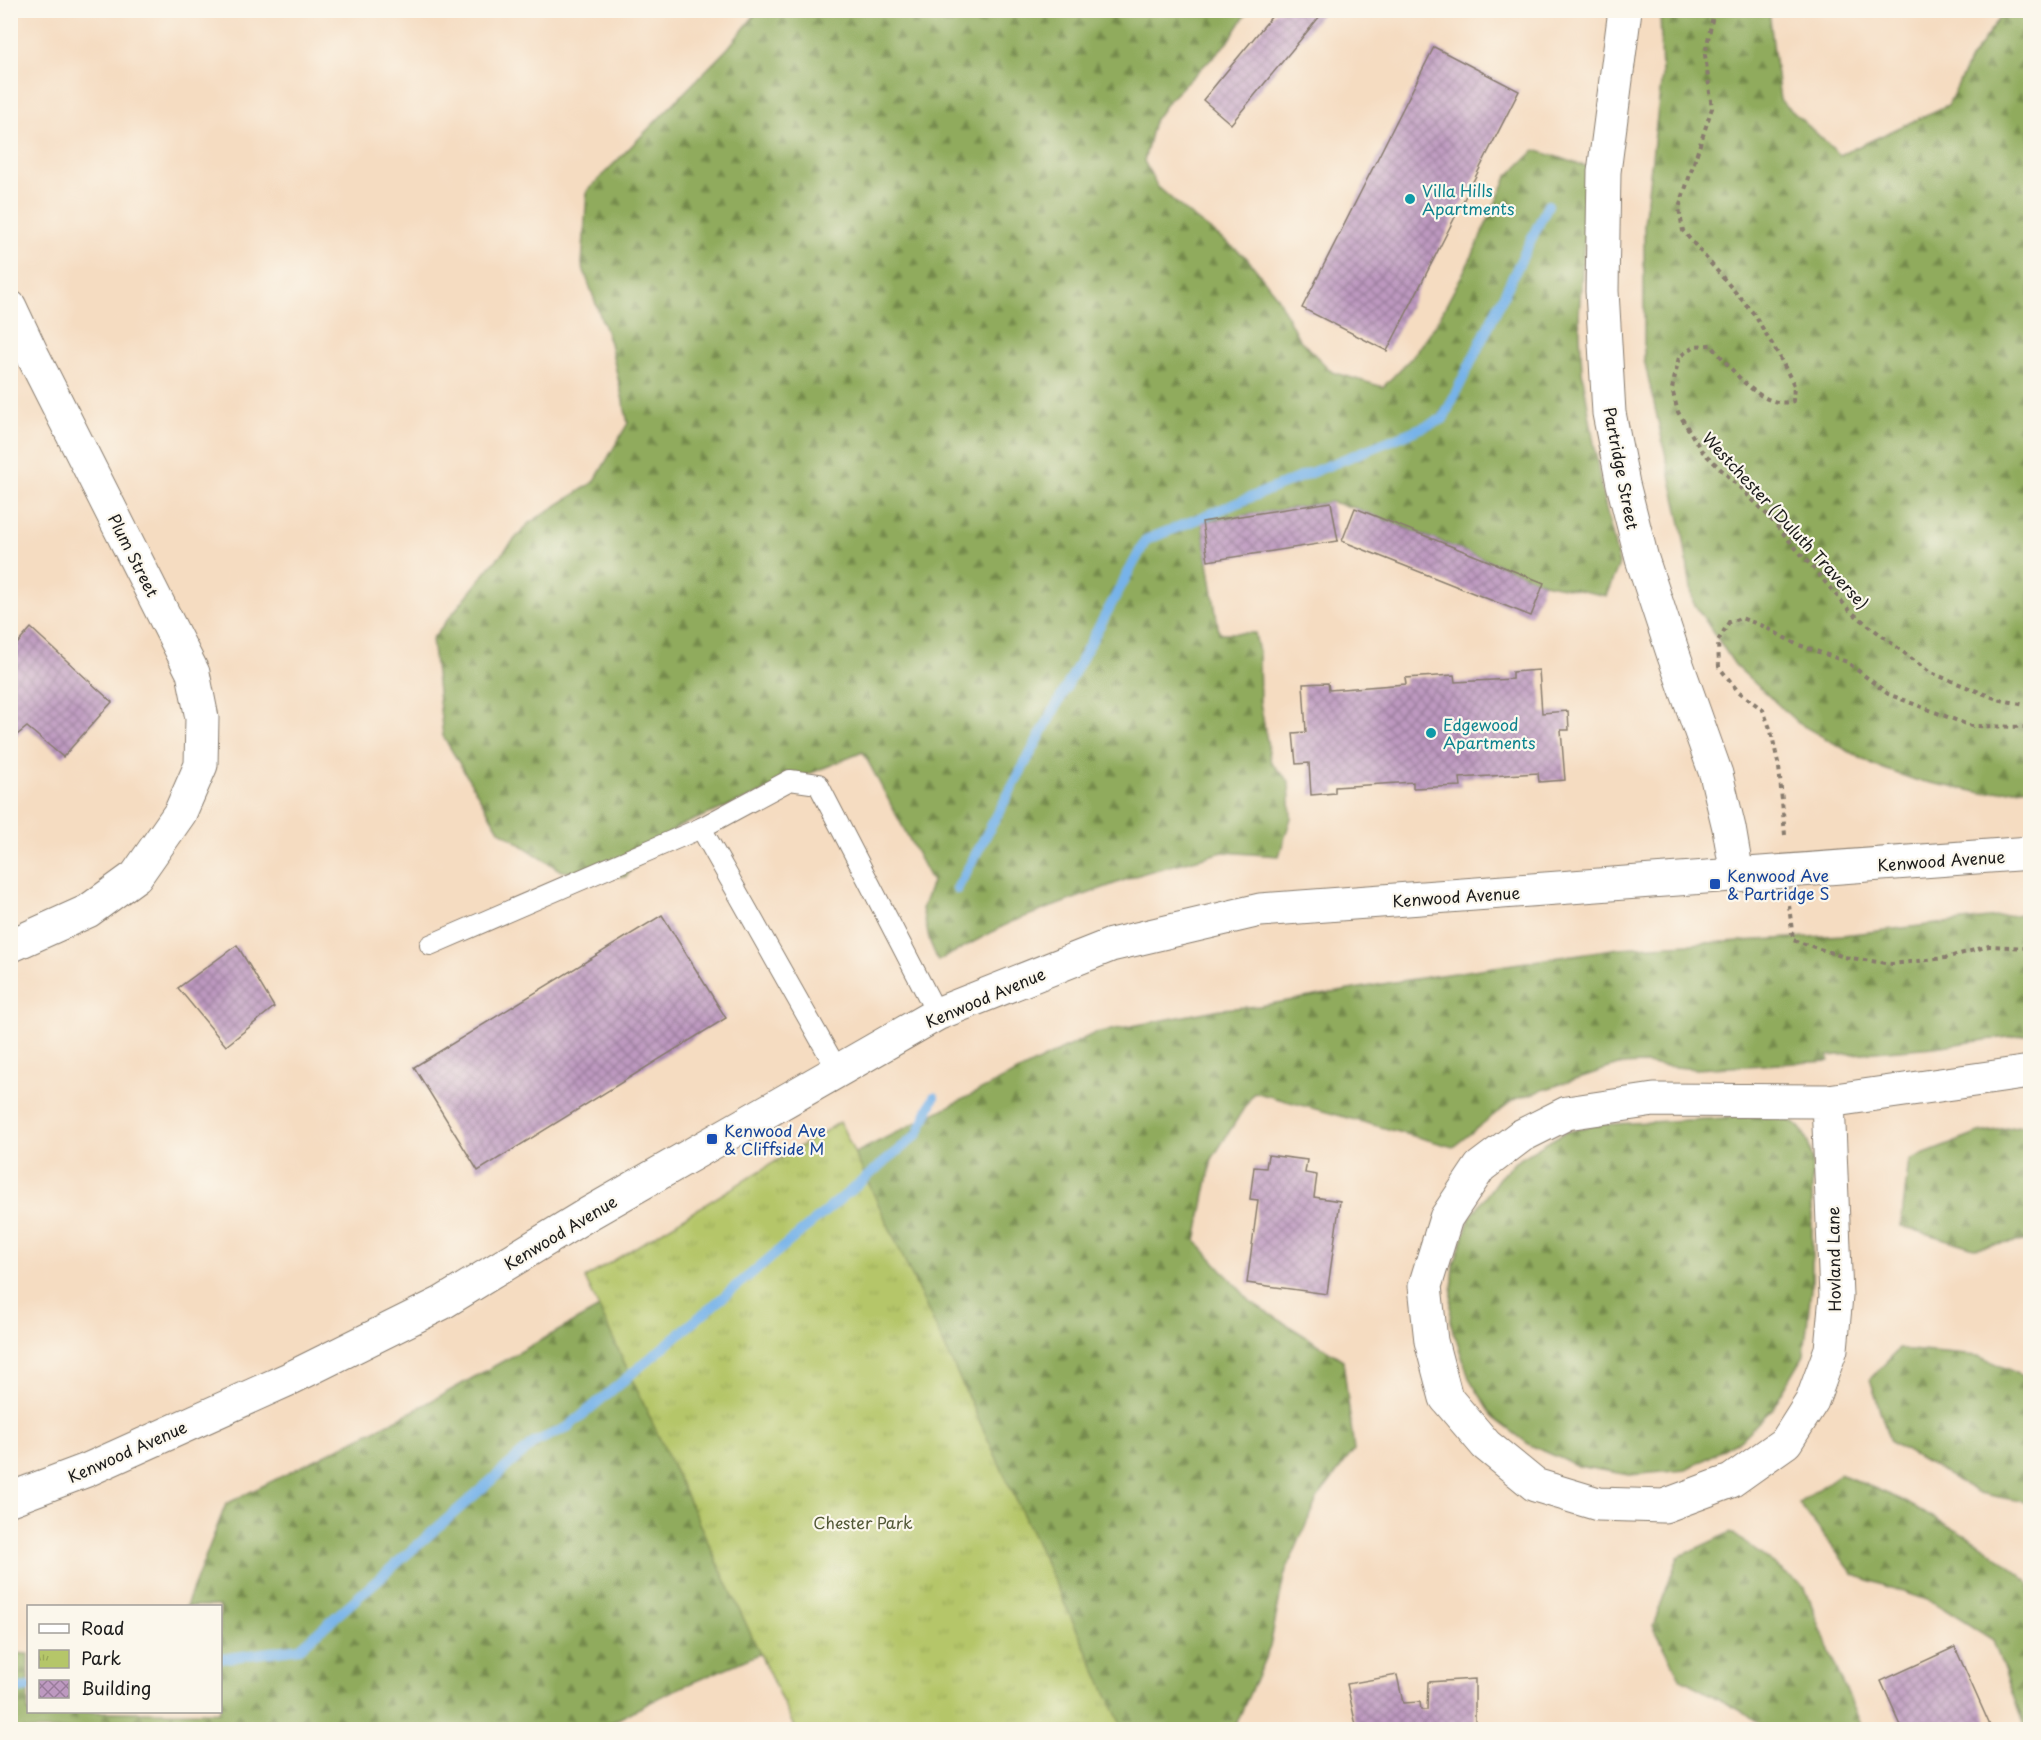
<svg xmlns="http://www.w3.org/2000/svg" width="2041" height="1740" font-family="'Playpen Sans',sans-serif">
	<defs>
		<pattern id="forest-firs" width="22" height="20" patternUnits="userSpaceOnUse" patternTransform="scale(1.5)"><rect width="22" height="20" fill="#90ab5d"/><path d="M5 1l3.5 6h-7zM16 11l3.5 6h-7z" fill="#758a4c"/></pattern>
		<pattern id="park-tufts" width="24" height="20" patternUnits="userSpaceOnUse" patternTransform="scale(1.5)"><rect width="24" height="20" fill="#b5c669"/><path d="M3 7l-1-3M5 7V3M7 7l1-3M15 17l-1-3M17 17v-4M19 17l1-3" fill="none" stroke="#9baa5a"/></pattern>
		<pattern id="building-cross-hatch" width="8" height="8" patternUnits="userSpaceOnUse" patternTransform="scale(1.5)"><rect width="8" height="8" fill="#bd99c0"/><path d="M0 0l8 8M0 8l8-8" fill="none" stroke="#997c9b"/></pattern>
	</defs>
	<rect width="100%" height="100%" fill="#fbf7ec"/>
	<filter id="ink" filterUnits="userSpaceOnUse"><feTurbulence type="fractalNoise" baseFrequency=".0167" numOctaves="2"/><feDisplacementMap in="SourceGraphic" scale="12" xChannelSelector="R" yChannelSelector="G"/><feConvolveMatrix kernelMatrix="1 2 1 2 8 2 1 2 1" color-interpolation-filters="sRGB"/></filter>
	<filter id="wash" filterUnits="userSpaceOnUse"><feTurbulence type="fractalNoise" baseFrequency=".008" numOctaves="4" result="noise"/><feDisplacementMap in="SourceGraphic" scale="24" xChannelSelector="R" yChannelSelector="G"/><feGaussianBlur stdDeviation="1.35" result="paint"/><feColorMatrix in="noise" values="0 0 0 0 0 0 0 0 0 0 0 0 0 0 0 0 0 1.4 0 .05"/><feComposite in="paint" operator="in"/></filter>
	<g filter="url(#wash)">
		<rect width="100%" height="100%" fill="#f5dcc1"/>
		<g fill="url(#forest-firs)" stroke="#56643c" stroke-width="1.5">
			<path d="M758,11H1248L1229,41L1168,101L1154,121L1144,161L1157,186L1190,215L1246,257L1276,295L1299,339L1332,372L1383,387L1413,356L1437,322L1472,256L1507,177L1535,150L1589,167L1592,184L1584,242L1579,315L1582,371L1602,491L1619,564L1606,596L1544,583L1355,508L1331,502L1202,522L1219,633H1255L1259,653L1260,702L1271,763L1289,781L1291,818L1279,856L1223,852L1144,873L1011,922L938,961L930,942L922,909L932,882L863,752L677,827L625,877L561,871L499,830L443,736L432,639L490,567L529,523L594,482L628,423L610,343L582,265L587,191L728,48Z"/>
			<path d="M1660,11H1769L1780,100L1840,155L1948,105L1970,60L2003,13L2008,11H2030V787L1983,793L1915,780L1873,765L1798,723L1735,665L1693,602L1682,528L1644,359V224L1662,75Z"/>
			<path d="M2030,913V1034L1934,1047L1828,1056L1829,1061L1696,1069L1645,1064L1618,1065L1513,1100L1453,1147L1254,1092L1212,1159L1196,1241L1251,1302L1343,1360L1354,1450L1317,1499L1284,1576L1270,1647L1234,1729H836L828,1695L759,1654L670,1692L599,1729L11,1730V1653L28,1654V1712H220V1606H186L226,1504L413,1411L657,1276L860,1166L855,1153L1095,1033L1221,1009L1259,1006L1394,982L1619,948L1843,935Z"/>
			<path d="M1780,1115C1803,1126 1807,1134 1812,1158V1279L1804,1355L1772,1409L1740,1440L1686,1470L1629,1475L1578,1466L1530,1445L1494,1418L1469,1378L1450,1321L1454,1264L1470,1218L1499,1178L1515,1162L1563,1133L1594,1125Z"/>
			<path d="M2030,1124V1240L1974,1248L1901,1226L1909,1160L1979,1133Z"/>
			<path d="M1899,1349L1978,1356L2030,1379V1503L1979,1493L1890,1442L1870,1379Z"/>
			<path d="M1840,1474L1900,1499L1983,1545L2030,1583V1729H2023L2024,1726L1993,1640L1935,1603L1854,1575L1799,1503Z"/>
			<path d="M1731,1532L1805,1588L1834,1663L1863,1729H1766L1747,1714L1681,1679L1653,1626L1678,1557Z"/>
		</g>
		<path fill="url(#park-tufts)" stroke="#687142" stroke-width="1.5" d="M840,1122L1123,1729H795L585,1278Z"/>
		<g fill="none" stroke-linecap="round" stroke-linejoin="round">
			<g stroke="#77b3e9" stroke-width="10">
				<path d="M957,889L1146,540L1443,419L1548,205"/>
				<path d="M220,1659L300,1648L535,1442L568,1427L918,1134L934,1097"/>
				<path d="M10,1690L28,1687"/>
			</g>
		</g>
		<g id="blocks">
			<g fill="url(#building-cross-hatch)">
				<path d="M1277,10H1325L1231,124L1203,100Z"/>
				<path d="M1434,47L1519,91L1387,351L1302,308Z"/>
				<path d="M1331,502L1338,541L1208,561L1202,522Z"/>
				<path d="M1355,508L1544,583L1531,616L1342,541Z"/>
				<path d="M31,628L112,702L63,757L27,727L13,738L10,736V652Z"/>
				<path d="M1539,670L1542,713L1568,711L1569,730H1561L1565,780L1539,782L1538,773L1460,778L1461,786L1413,788V782L1335,787V793L1311,795L1309,763L1296,764L1293,733L1306,732L1303,684L1328,683L1329,690L1406,684L1405,678L1454,675L1455,682L1512,679V672Z"/>
				<path d="M662,915L726,1018L478,1171L414,1067Z"/>
				<path d="M237,945L274,1007L226,1046L178,988Z"/>
				<path d="M1268,1155L1307,1160L1305,1173L1317,1175L1314,1197L1340,1201L1327,1294L1247,1283L1258,1200L1250,1199L1254,1167L1266,1168Z"/>
				<path d="M1955,1647L1992,1730H1923L1922,1727L1916,1730H1903L1881,1681Z"/>
				<path d="M1397,1675L1403,1703L1420,1702L1421,1710H1427L1428,1682L1475,1679V1730H1357L1347,1684Z"/>
			</g>
		</g>
	</g>
	<g filter="url(#ink)">
		<use href="#blocks" fill-opacity="0" stroke="#887c6e" stroke-width="1.5"/>
		<g fill="none" stroke-linecap="round" stroke-linejoin="round">
			<defs>
				<g id="service">
					<path d="M430,945L701,828"/>
					<path d="M838,1071L701,828L790,780L818,784L937,1014"/>
				</g>
				<g id="minor">
					<path d="M1625,10L1604,172L1602,291L1609,413L1623,484L1642,559L1674,656L1716,774L1729,828L1737,875"/>
					<path d="M10,307L32,354L193,673L202,718L201,765L180,813L136,876L88,911L10,946"/>
					<path d="M1828,1101L1836,1296L1831,1349L1812,1401L1786,1442L1731,1481L1664,1506L1598,1504L1535,1485L1486,1445L1446,1398L1431,1341L1425,1286L1446,1218L1480,1167L1521,1136L1567,1113L1654,1100L1828,1101L2030,1072"/>
				</g>
				<path id="tertiary" d="M10,1499L87,1470L289,1379L442,1303L588,1214L937,1014L1111,945L1260,910L2030,853"/>
			</defs>
			<use href="#service" stroke="#887c6e" stroke-width="22"/>
			<use href="#minor" stroke="#887c6e" stroke-width="35"/>
			<use href="#tertiary" stroke="#887c6e" stroke-width="35"/>
			<g stroke="#887c6e" stroke-width="4" stroke-dasharray="4.5 4.5" stroke-linecap="butt">
				<path d="M1714,10L1705,55L1712,108L1679,208L1683,231L1754,314L1778,354L1794,385L1793,401C1760,411 1731,367 1711,345L1695,346L1679,357L1672,389L1678,412L1701,450L1763,510L1850,611L1929,672L1997,699L2030,706"/>
				<path d="M1785,835L1779,767L1771,731L1763,710L1738,691L1719,667L1718,641L1729,622L1741,618L1763,626L1796,644L1847,662L1888,694L1971,726L2030,727"/>
				<path d="M1789,905L1793,940L1844,957L1892,964L1945,958L1989,946L2030,948"/>
			</g>
			<use href="#service" stroke="#fff" stroke-width="20"/>
			<use href="#minor" stroke="#fff" stroke-width="33"/>
			<use href="#tertiary" stroke="#fff" stroke-width="33"/>
		</g>
	</g>
	<g fill="#0f9aa8" stroke="#fbf7ec" stroke-width="2">
		<circle cx="1410" cy="199" r="6"/>
		<circle cx="1431" cy="733" r="6"/>
	</g>
	<g fill="#1a4fb4" stroke="#fbf7ec" stroke-width="2">
		<rect x="1709" y="878" width="12" height="12" rx="3"/>
		<rect x="706" y="1133" width="12" height="12" rx="3"/>
	</g>
	<g text-anchor="middle" dominant-baseline="central" stroke-width="4.5" stroke-linejoin="round" paint-order="stroke">
		<g font-size="16" fill="#0d838f" stroke="#fbf7ec" text-anchor="start">
			<text x="1422" y="190">Villa Hills<tspan x="1422" dy="18">Apartments</tspan></text>
			<text x="1443" y="724">Edgewood<tspan x="1443" dy="18">Apartments</tspan></text>
		</g>
		<g font-size="16" fill="#1c1c1c" stroke="#fbf7ec">
			<text transform="translate(1622 468) rotate(79)">Partridge Street</text>
			<text transform="translate(1786 520) rotate(47)">Westchester (Duluth Traverse)</text>
			<text transform="translate(134 555) rotate(63)">Plum Street</text>
			<text transform="translate(1941 860) rotate(-4)">Kenwood Avenue</text>
			<text transform="translate(1456 896) rotate(-4)">Kenwood Avenue</text>
			<text transform="translate(985 997) rotate(-23)">Kenwood Avenue</text>
			<text transform="translate(560 1232) rotate(-31)">Kenwood Avenue</text>
			<text transform="translate(1833 1259) rotate(-91)">Hovland Lane</text>
			<text transform="translate(127 1451) rotate(-24)">Kenwood Avenue</text>
		</g>
		<g font-size="16" fill="#164399" stroke="#fbf7ec" text-anchor="start">
			<text x="1727" y="875">Kenwood Ave<tspan x="1727" dy="18">&amp; Partridge S</tspan></text>
			<text x="724" y="1130">Kenwood Ave<tspan x="724" dy="18">&amp; Cliffside M</tspan></text>
		</g>
		<g font-size="16" fill="#525837" stroke="#fbf7ec">
			<text x="863" y="1522">Chester Park</text>
		</g>
	</g>
	<rect width="2041" height="1740" fill="none" stroke="#fbf7ec" stroke-width="36"/>
	<rect x="27" y="1605" width="195" height="108" fill="#fbf7ec" stroke="#a29f99" stroke-width="1.5"/>
	<rect x="39" y="1624" width="30" height="9" fill="#ffffff" stroke="#a29f99" stroke-width="1.5"/>
	<text x="81" y="1635" font-size="18" fill="#1c1c1c">Road</text>
	<rect x="39" y="1650" width="30" height="18" fill="url(#park-tufts)" stroke="#a29f99" stroke-width="1.5"/>
	<text x="81" y="1665" font-size="18" fill="#1c1c1c">Park</text>
	<rect x="39" y="1680" width="30" height="18" fill="url(#building-cross-hatch)" stroke="#a29f99" stroke-width="1.5"/>
	<text x="81" y="1695" font-size="18" fill="#1c1c1c">Building</text>
</svg>
